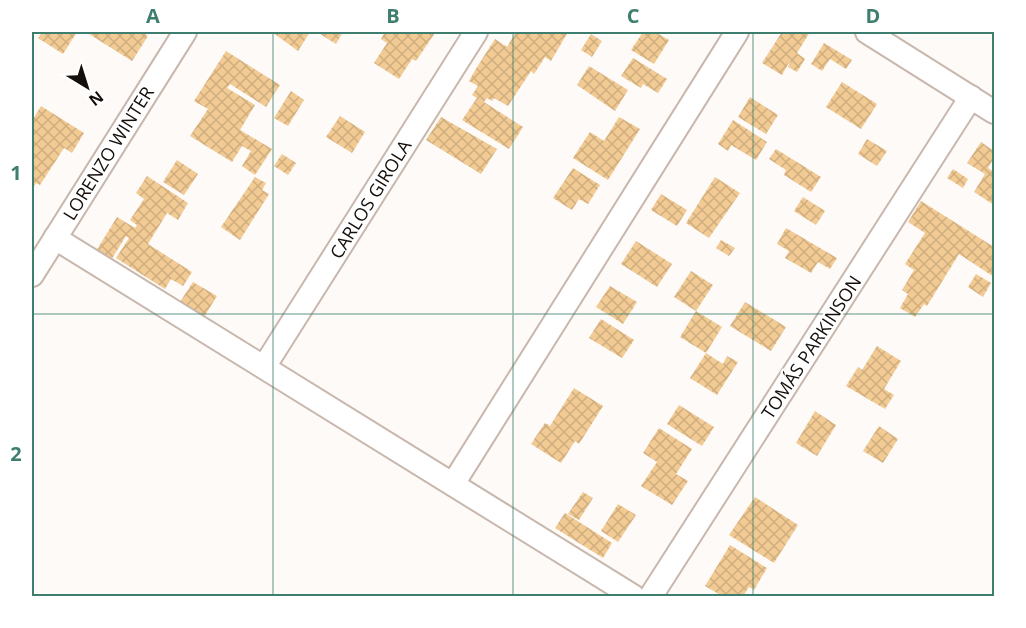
<svg xmlns="http://www.w3.org/2000/svg" width="1026" height="628" font-family="'Open Sans',sans-serif">
	<defs>
		<pattern id="building-cross-hatch" width="8" height="8" patternUnits="userSpaceOnUse" patternTransform="scale(1.5)"><rect width="8" height="8" fill="#f2cb94"/><path d="M0 0l8 8M0 8l8-8" fill="none" stroke="#cfad7e"/></pattern>
	</defs>
	<rect width="100%" height="100%" fill="#fefaf8"/>
	<g fill="url(#building-cross-hatch)">
		<path d="M42,32H77L63,54L38,38Z"/>
		<path d="M90,32H142L148,36L132,61L89,34Z"/>
		<path d="M272,32H310L298,51Z"/>
		<path d="M317,32H343L336,44Z"/>
		<path d="M385,32L435,33L416,61L412,59L399,79L374,63L387,43L381,39Z"/>
		<path d="M516,32H568L551,61L545,57L534,74L531,71L508,106L494,98L492,101L487,98L484,102L523,127L509,149L462,120L477,98L472,95L478,86L469,81L477,67L495,39L507,47Z"/>
		<path d="M643,32H655L669,40L654,64L631,50Z"/>
		<path d="M782,32H810L797,53L805,59L797,72L788,67L791,59L782,75L762,63Z"/>
		<path d="M591,34L602,41L592,57L581,50Z"/>
		<path d="M824,43L852,60L846,69L830,59L822,71L811,64Z"/>
		<path d="M226,51L280,85L266,107L230,84L227,88L255,105L240,130L272,149L255,175L242,166L251,151L242,146L232,162L190,136L208,109L194,101Z"/>
		<path d="M633,58L667,79L658,93L643,84L641,88L621,76Z"/>
		<path d="M589,66L628,90L615,111L577,85Z"/>
		<path d="M842,82L877,104L861,129L826,107Z"/>
		<path d="M291,91L304,100L288,126L274,118Z"/>
		<path d="M750,97L778,115L766,134L738,117Z"/>
		<path d="M41,106L84,133L72,153L64,148L40,185L36,183L32,190V121Z"/>
		<path d="M340,116L365,132L352,153L326,137Z"/>
		<path d="M441,117L497,149L481,174L426,140Z"/>
		<path d="M619,117L640,129L608,180L573,158L590,132L604,141Z"/>
		<path d="M733,120L767,142L756,160L731,145L728,151L718,144Z"/>
		<path d="M867,139L887,151L877,166L858,154Z"/>
		<path d="M981,142L994,151V158L988,168L994,172V205L974,192L985,174L967,163Z"/>
		<path d="M776,149L821,177L811,192L784,175L786,170L769,159Z"/>
		<path d="M282,154L296,163L288,175L274,166Z"/>
		<path d="M177,160L198,174L184,195L163,182Z"/>
		<path d="M573,168L600,185L588,204L579,199L572,210L553,198Z"/>
		<path d="M953,169L968,179L963,188L947,178Z"/>
		<path d="M147,176L188,203L178,220L167,213L148,244L192,272L183,286L171,279L165,289L116,258L129,238L126,236L111,260L96,251L117,217L135,228L137,225L130,220L144,199L136,193Z"/>
		<path d="M255,177L266,183L262,190L269,194L240,240L221,227Z"/>
		<path d="M715,177L740,193L709,238L686,223Z"/>
		<path d="M661,194L687,210L677,226L651,210Z"/>
		<path d="M803,197L825,211L816,225L794,211Z"/>
		<path d="M921,201L994,247V277L959,254L927,306L924,304L915,317L900,308L908,294L902,290L914,270L905,264L925,233L908,222Z"/>
		<path d="M786,228L837,258L830,269L818,262L811,273L785,258L789,251L777,244Z"/>
		<path d="M721,240L735,248L729,256L716,248Z"/>
		<path d="M636,241L672,264L657,287L621,264Z"/>
		<path d="M691,271L713,285L696,311L674,297Z"/>
		<path d="M976,274L991,283L983,297L968,287Z"/>
		<path d="M193,282L217,296L204,317L180,302Z"/>
		<path d="M610,286L637,302L623,324L596,307Z"/>
		<path d="M745,302L786,327L771,351L730,326Z"/>
		<path d="M696,311L722,327L706,353L680,337Z"/>
		<path d="M601,319L634,340L622,358L589,338Z"/>
		<path d="M877,346L901,361L884,389L894,395L885,409L846,386L858,367L862,370Z"/>
		<path d="M706,353L723,364L727,356L738,362L717,395L690,378Z"/>
		<path d="M574,388L603,406L579,444L575,441L561,463L531,444L545,423L550,426Z"/>
		<path d="M679,405L714,427L702,446L667,424Z"/>
		<path d="M815,411L836,425L817,456L796,443Z"/>
		<path d="M879,426L898,439L883,463L863,451Z"/>
		<path d="M659,428L692,449L676,474L688,481L672,505L641,486L657,462L643,453Z"/>
		<path d="M583,492L593,498L579,520L568,514Z"/>
		<path d="M755,497L798,525L774,563L729,535Z"/>
		<path d="M618,504L636,515L618,542L601,531Z"/>
		<path d="M565,513L612,543L603,558L555,528Z"/>
		<path d="M730,545L767,568L754,590L749,587L743,596H722L705,586Z"/>
	</g>
	<g fill="none" stroke-linecap="round" stroke-linejoin="round">
		<defs>
			<g id="minor">
				<path d="M867,32L994,112"/>
				<path d="M55,238L633,596"/>
				<path d="M32,275L185,32"/>
				<path d="M264,367L476,32"/>
				<path d="M453,484L737,32"/>
				<path d="M651,596L971,97"/>
			</g>
		</defs>
		<use href="#minor" stroke="#c8b7ad" stroke-width="26"/>
		<use href="#minor" stroke="#fff" stroke-width="22"/>
	</g>
	<path fill="none" stroke="#3d7e6e" stroke-width="1.5" stroke-opacity="0.55" d="M273,32V596M513,32V596M753,32V596M32,314H994"/>
	<g text-anchor="middle" dominant-baseline="central" stroke-width="4.5" stroke-linejoin="round" paint-order="stroke">
		<g font-size="18" fill="#150f0c" stroke="#fff">
			<text transform="translate(108 153) rotate(-58)">LORENZO WINTER</text>
			<text transform="translate(370 199) rotate(-58)">CARLOS GIROLA</text>
			<text transform="translate(811 347) rotate(-57)">TOMÁS PARKINSON</text>
		</g>
	</g>
	<rect width="1026" height="628" fill="none" stroke="#ffffff" stroke-width="66"/>
	<g transform="translate(87 87) rotate(142)" stroke="#ffffff" stroke-width="4.5" paint-order="stroke">
	<path d="M0-4.5L10 22L0 15L-10 22Z" fill="#150f0c"/>
	<text y="-9" font-size="16" font-weight="bold" text-anchor="middle" fill="#150f0c">N</text>
	</g>
	<rect x="33" y="33" width="960" height="562" fill="none" stroke="#3d7e6e" stroke-width="2"/>
	<g font-size="20" text-anchor="middle" font-weight="bold" fill="#3d7e6e">
		<text x="153" y="23">A</text>
		<text x="393" y="23">B</text>
		<text x="633" y="23">C</text>
		<text x="873" y="23">D</text>
		<text x="16" y="180">1</text>
		<text x="16" y="461">2</text>
	</g>
</svg>
